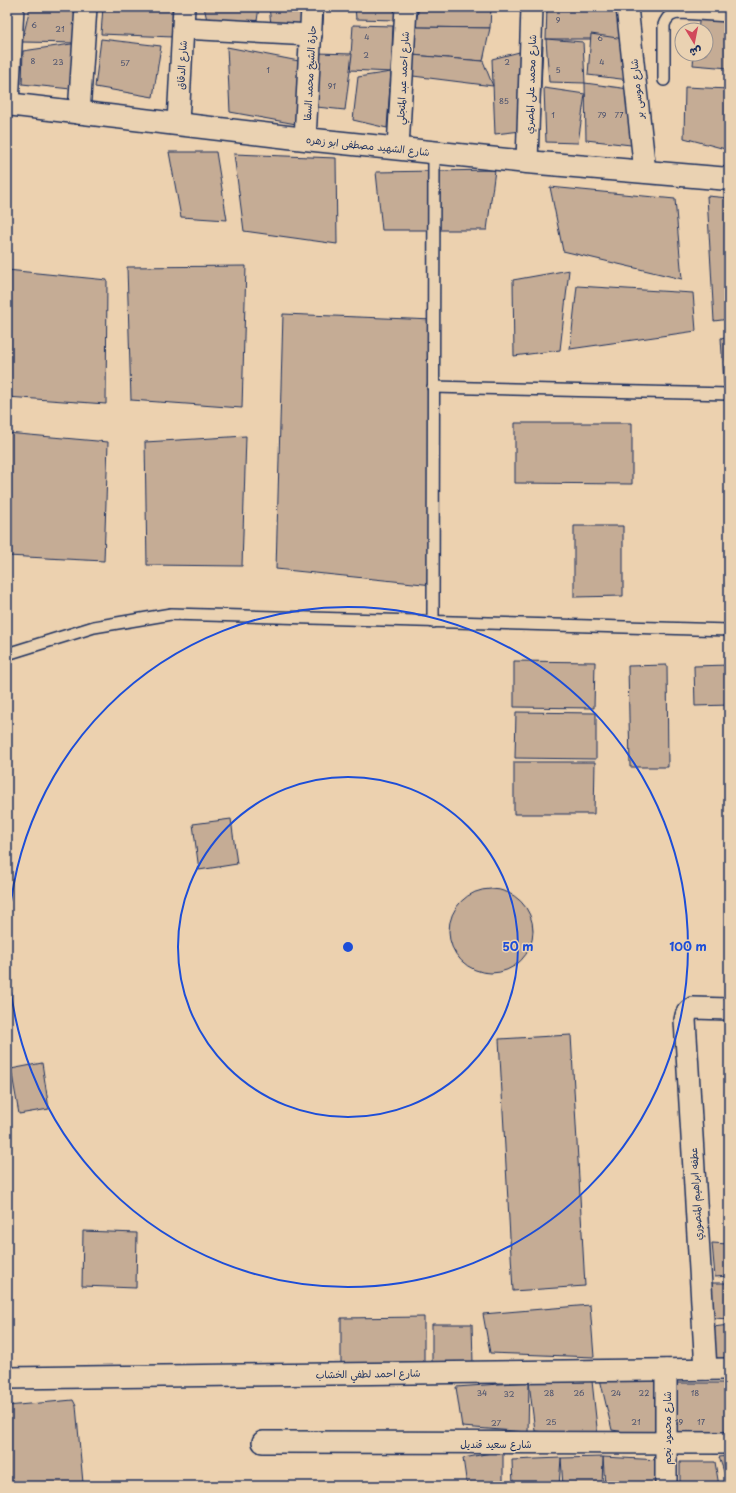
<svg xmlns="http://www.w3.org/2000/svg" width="736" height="1493" font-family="'Playpen Sans','Playpen Sans Arabic',sans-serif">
	<rect width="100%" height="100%" fill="#ecd1af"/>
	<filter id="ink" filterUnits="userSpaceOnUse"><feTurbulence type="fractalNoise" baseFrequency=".025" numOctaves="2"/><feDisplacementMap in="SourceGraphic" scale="8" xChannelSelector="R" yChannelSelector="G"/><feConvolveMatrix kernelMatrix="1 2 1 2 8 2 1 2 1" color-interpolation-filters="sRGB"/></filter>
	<g filter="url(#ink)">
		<g fill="#c5ac95" stroke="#1b2f5e">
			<path d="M30,7H80L78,43L22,42Z"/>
			<path d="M103,7H172L173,37L101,34Z"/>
			<path d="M204,7H259L257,21L209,29Z"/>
			<path d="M269,7H324L323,25L272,33Z"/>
			<path d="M355,7H396V20L356,19Z"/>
			<path d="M419,7H491L490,28L415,27Z"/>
			<path d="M547,7H619L624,39H546Z"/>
			<path d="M701,7H729V68L693,65L694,54H706V30H698Z"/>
			<path d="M353,25L393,26L391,72L350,70Z"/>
			<path d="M415,27L490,28L483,61L412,55Z"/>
			<path d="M591,34L624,39L629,80L588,75Z"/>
			<path d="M101,39L161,46L153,97L95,87Z"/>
			<path d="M546,39L583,42L585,83L549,82Z"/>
			<path d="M78,43L71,89L22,84L23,51Z"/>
			<path d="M543,46L539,129L495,134L492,59Z"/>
			<path d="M227,47L309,63L296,124L230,112Z"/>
			<path d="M317,53L352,54L345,110L307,106Z"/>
			<path d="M412,55L483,61L493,86L413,76Z"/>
			<path d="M391,72L387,128L353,120L358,77Z"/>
			<path d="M585,83L636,90L631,145L586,140Z"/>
			<path d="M685,87L729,89V150L684,138Z"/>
			<path d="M544,88L585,94L578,143L546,142Z"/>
			<path d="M169,152H216L227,220L181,217Z"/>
			<path d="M234,154L336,158L337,244L244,231Z"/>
			<path d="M495,170L487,230H382L376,172Z"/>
			<path d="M550,187L675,199L682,279L563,251Z"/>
			<path d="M707,196L729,198V319L714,321Z"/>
			<path d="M246,266L242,408L131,400L127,267Z"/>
			<path d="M7,270L107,280L106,404L7,397Z"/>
			<path d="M569,270L560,350L514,356L513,280Z"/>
			<path d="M577,286L693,293L696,331L570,349Z"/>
			<path d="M283,314L434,320L433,585L276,569Z"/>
			<path d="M729,336V384H724L721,338Z"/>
			<path d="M515,423H632V484L515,483Z"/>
			<path d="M7,433L108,442L104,561L7,556Z"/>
			<path d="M246,436L242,566L147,565L145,442Z"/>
			<path d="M574,526H623V596L574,597Z"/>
			<path d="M514,661L595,662L594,708L514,707Z"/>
			<path d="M667,665L668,767H630L628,666Z"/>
			<path d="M729,665V705L695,706L694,666Z"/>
			<path d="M516,712L596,713V759L515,758Z"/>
			<path d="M514,762H595L594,814H514Z"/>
			<path d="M231,819L237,864L199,870L193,824Z"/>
			<circle cx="491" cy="931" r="42"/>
			<path d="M571,1035L585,1286L513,1291L499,1039Z"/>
			<path d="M42,1063L49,1109L19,1114L11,1069Z"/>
			<path d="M83,1231L137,1233L136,1288L82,1286Z"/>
			<path d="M712,1243L729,1244V1276L715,1277Z"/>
			<path d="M711,1283H729V1319L714,1318Z"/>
			<path d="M590,1305L594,1357L490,1353L483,1314Z"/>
			<path d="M424,1317V1362L341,1363V1318Z"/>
			<path d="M432,1324H472L473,1364H432Z"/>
			<path d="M729,1325V1360L715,1358L713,1327Z"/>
			<path d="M600,1379L656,1380L658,1437L612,1430Z"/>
			<path d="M592,1381L598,1437L535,1431L529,1382Z"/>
			<path d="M529,1382L528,1432L462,1427L456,1387Z"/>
			<path d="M676,1383H727V1437L666,1436Z"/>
			<path d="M73,1400L76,1406L83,1483L56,1486H10L7,1457V1406Z"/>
			<path d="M503,1451V1486H467L463,1458Z"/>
			<path d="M729,1456V1486L719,1457Z"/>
			<path d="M603,1457L660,1460V1486H605Z"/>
			<path d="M603,1457L602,1486H563L561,1458Z"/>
			<path d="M561,1458L559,1486H513L512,1460Z"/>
			<path d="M680,1462H715L719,1486H680Z"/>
		</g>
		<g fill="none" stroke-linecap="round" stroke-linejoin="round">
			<defs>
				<g id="lane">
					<path d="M664,80V25C667,16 672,13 681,13L729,16"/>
					<path d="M433,387L729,394"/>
					<path d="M433,622L434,152"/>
					<path d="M7,654L94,627L171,614L729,630"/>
				</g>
				<g id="street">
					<path d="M627,7L645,172"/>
					<path d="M183,28L311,35"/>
					<path d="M8,104L13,7"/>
					<path d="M79,113L86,7"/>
					<path d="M178,123L184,7"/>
					<path d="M305,139L312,7"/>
					<path d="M398,148L406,7"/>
					<path d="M527,162L532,7"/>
					<path d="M706,1369L685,1020C686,1014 687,1011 693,1008L729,1009"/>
					<path d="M666,1370V1486"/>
					<path d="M7,1378L729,1369"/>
					<path d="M263,1442L729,1443"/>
				</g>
				<path id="secondary" d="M7,104L305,139L527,162L729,179"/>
			</defs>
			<use href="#lane" stroke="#1b2f5e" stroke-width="14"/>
			<use href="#street" stroke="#1b2f5e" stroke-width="24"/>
			<use href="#secondary" stroke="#1b2f5e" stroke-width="25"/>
			<use href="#lane" stroke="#ead2b2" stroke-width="11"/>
			<use href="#street" stroke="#ead2b2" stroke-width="21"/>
			<use href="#secondary" stroke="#ead2b2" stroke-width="22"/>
		</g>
	</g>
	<g fill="none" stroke="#1d4ed8" stroke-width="2">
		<circle cx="348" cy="947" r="170"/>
		<circle cx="348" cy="947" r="340"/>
	</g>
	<g text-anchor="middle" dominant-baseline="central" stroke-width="3" stroke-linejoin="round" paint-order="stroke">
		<g font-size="8" fill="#464e6c">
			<text x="558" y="20">9</text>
			<text x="34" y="25">6</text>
			<text x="60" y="29">21</text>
			<text x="367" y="37">4</text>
			<text x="600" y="38">6</text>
			<text x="366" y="55">2</text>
			<text x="33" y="61">8</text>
			<text x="58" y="62">23</text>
			<text x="507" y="62">2</text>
			<text x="602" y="62">4</text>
			<text x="125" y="63">57</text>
			<text x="268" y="70">1</text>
			<text x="558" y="70">5</text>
			<text x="332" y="86">91</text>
			<text x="504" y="101">85</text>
			<text x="553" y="115">1</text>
			<text x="602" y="115">79</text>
			<text x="619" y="115">77</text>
			<text x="482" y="1393">34</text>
			<text x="549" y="1393">28</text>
			<text x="579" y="1393">26</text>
			<text x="616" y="1393">24</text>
			<text x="644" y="1393">22</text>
			<text x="695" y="1393">18</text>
			<text x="509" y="1394">32</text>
			<text x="551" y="1422">25</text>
			<text x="636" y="1422">21</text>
			<text x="679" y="1422">19</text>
			<text x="701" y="1422">17</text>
			<text x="496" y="1423">27</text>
		</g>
		<g font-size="10" fill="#1b2f5e" stroke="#ead2b2">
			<text transform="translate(181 65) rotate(-87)">شارع الدقاق</text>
			<text transform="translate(309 73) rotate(-87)">حارة الشيخ محمد السقا</text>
			<text transform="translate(402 78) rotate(-87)">شارع احمد عبد المتجلي</text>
			<text transform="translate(530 84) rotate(-88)">شارع محمد على المصري</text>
			<text transform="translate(636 89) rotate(-96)">شارع موسى بر</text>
			<text transform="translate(368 145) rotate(6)">شارع الشهيد مصطفى ابو زهره</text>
			<text transform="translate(695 1194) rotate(-93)">عطفه ابراهيم المنصوري</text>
			<text transform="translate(368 1373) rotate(-1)">شارع احمد لطفي الخشاب</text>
			<text transform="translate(666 1428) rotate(-90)">شارع محمود نجم</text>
			<text x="496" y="1443">شارع سعيد قنديل</text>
		</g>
	</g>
	<circle cx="348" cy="947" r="6" fill="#1d4ed8" stroke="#ead2b2" stroke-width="2"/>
	<g font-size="12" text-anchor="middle" font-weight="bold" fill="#1d4ed8" stroke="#ead2b2" stroke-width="3" stroke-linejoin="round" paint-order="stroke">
		<text x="518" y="951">50 m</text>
		<text x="688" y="951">100 m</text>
	</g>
	<rect width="736" height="1493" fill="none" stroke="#ead2b2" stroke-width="24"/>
	<rect x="12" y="12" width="712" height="1469" fill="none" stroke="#1b2f5e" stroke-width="1.5" filter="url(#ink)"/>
	<g transform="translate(694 42) rotate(170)"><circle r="19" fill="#ead2b2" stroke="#979190"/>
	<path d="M0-3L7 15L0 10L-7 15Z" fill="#d1495b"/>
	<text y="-6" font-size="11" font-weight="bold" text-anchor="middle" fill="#1b2f5e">ش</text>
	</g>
</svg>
